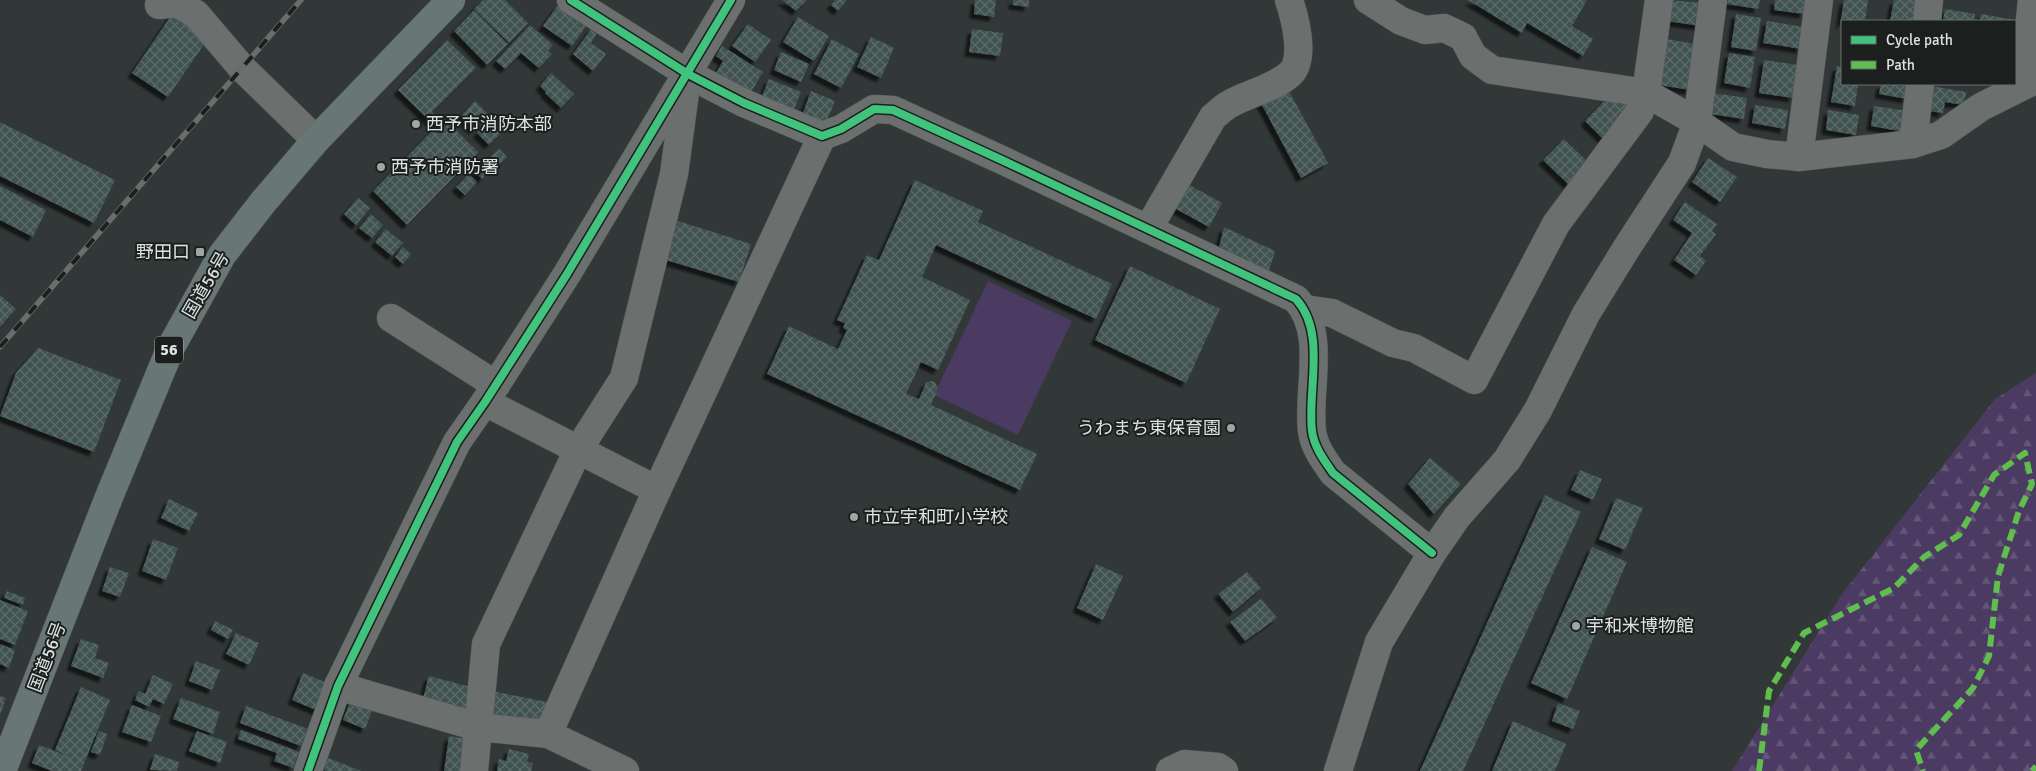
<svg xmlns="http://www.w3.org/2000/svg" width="2036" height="771" font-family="Signika,'Noto Sans JP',sans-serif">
	<defs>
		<pattern id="forest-firs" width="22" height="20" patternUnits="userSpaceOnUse" patternTransform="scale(1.25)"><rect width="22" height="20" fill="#4b3a61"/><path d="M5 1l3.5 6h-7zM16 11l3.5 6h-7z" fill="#645677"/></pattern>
		<pattern id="building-cross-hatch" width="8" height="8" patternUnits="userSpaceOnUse" patternTransform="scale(1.25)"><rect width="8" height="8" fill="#405351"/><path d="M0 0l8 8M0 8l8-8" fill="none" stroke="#5b6b6a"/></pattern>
		<filter id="shadow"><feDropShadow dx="-4.5" dy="4.5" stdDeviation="1" flood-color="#0009"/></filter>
	</defs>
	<rect width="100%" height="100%" fill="#323837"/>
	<path fill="url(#forest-firs)" d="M2036,373V771H1732L1842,594L1995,399Z"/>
	<path fill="#4b3a61" d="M988,281L1072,321L1018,435L934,395Z"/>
	<g fill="url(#building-cross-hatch)" filter="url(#shadow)">
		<path d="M483,0H505L528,23L509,43L474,9Z"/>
		<path d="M782,0H807L796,11Z"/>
		<path d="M835,0H847L838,11L831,5Z"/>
		<path d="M975,0H996L994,17L974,14Z"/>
		<path d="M1013,0H1029V7L1013,5Z"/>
		<path d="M1468,0H1587L1572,26L1593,39L1583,56L1527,23L1522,33Z"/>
		<path d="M1669,0L1705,3L1701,26L1666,21Z"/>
		<path d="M1728,0H1760L1758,9L1727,4Z"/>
		<path d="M1775,0H1806L1804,14L1774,10Z"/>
		<path d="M1844,0H1868L1865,21H1842V25H1840Z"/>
		<path d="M1894,0H1919L1916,21H1890Z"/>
		<path d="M558,5L587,25L572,46L543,26Z"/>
		<path d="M1945,9L1975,14L1974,21H1943Z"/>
		<path d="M474,10L508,44L487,65L454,31Z"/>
		<path d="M173,13L209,37L168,97L132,73Z"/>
		<path d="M1736,14L1761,18L1756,51L1731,47Z"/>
		<path d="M1981,14L2021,21L2015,45V21H1980Z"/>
		<path d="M798,17L829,36L814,61L783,42Z"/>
		<path d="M1767,21L1804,27L1801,49L1763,43Z"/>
		<path d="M748,24L771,40L755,62L732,46Z"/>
		<path d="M530,25L553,45L548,51L552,54L539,68L521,53L505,69L496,61Z"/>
		<path d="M592,28L598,31L591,43L606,54L593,71L573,54Z"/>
		<path d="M972,29L1003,33L1000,56L969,52Z"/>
		<path d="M871,37L894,48L881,78L857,67Z"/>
		<path d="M832,39L859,54L841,88L814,74Z"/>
		<path d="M1666,39L1696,44L1690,90L1659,85Z"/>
		<path d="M447,40L476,68L432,112L441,121L435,126L398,90Z"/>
		<path d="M722,46L763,72L750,94L716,73L723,61L716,56Z"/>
		<path d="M781,52L809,64L801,82L774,70Z"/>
		<path d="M1729,53L1755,57L1750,88L1724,83Z"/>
		<path d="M1764,60L1798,65L1793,98L1759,93Z"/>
		<path d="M1837,66L1842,67V84H1858L1855,106L1831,102Z"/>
		<path d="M551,73L574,94L561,108L545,93L546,92L540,86Z"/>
		<path d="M769,79L801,92L792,115L760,101Z"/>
		<path d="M1881,84H1909L1907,99L1879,94Z"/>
		<path d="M1925,85L1966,92L1964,105L1945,102L1943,113L1921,110Z"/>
		<path d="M1288,89L1328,163L1301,178L1261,103Z"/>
		<path d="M811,91L835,101L824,128L801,118Z"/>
		<path d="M1713,93L1747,98L1744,119L1710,114Z"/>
		<path d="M1609,96L1619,104L1624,98L1637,110L1606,142L1585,121Z"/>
		<path d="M475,101L488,114L473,130L460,117Z"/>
		<path d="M1755,105L1788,110L1785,129L1752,123Z"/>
		<path d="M1874,106L1908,111L1905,132L1871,126Z"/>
		<path d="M1828,110L1859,115L1856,135L1826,130Z"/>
		<path d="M492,118L504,130L489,145L477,133Z"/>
		<path d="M0,122L115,180L94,223L0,176Z"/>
		<path d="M449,123L478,152L407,225L373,191L434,129L438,134Z"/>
		<path d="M1564,139L1590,164L1569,185L1543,160Z"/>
		<path d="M499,149L507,157L499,165L490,157Z"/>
		<path d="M485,157L494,166L482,179L473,170Z"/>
		<path d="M1708,158L1737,177L1720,202L1692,182Z"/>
		<path d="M469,174L477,182L465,195L456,187Z"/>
		<path d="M915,180L983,211L978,222L1112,284L1096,319L936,245L922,277L970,300L938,370L921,362L906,394L919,399L926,383L931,381L935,382L938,389L931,405L1037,454L1020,490L767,374L789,326L838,349L847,330L843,328L845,323L837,320L867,255L879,260Z"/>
		<path d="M1182,181L1222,203L1209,227L1169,205Z"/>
		<path d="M0,186L46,210L33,237L0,220Z"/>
		<path d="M358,198L370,208L356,225L344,214Z"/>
		<path d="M1685,202L1717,224L1712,231L1716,234L1700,256L1706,261L1696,275L1674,260L1692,233L1673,220Z"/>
		<path d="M371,214L383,225L372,238L359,228Z"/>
		<path d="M678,221L751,244L739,282L666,260Z"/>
		<path d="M1224,227L1275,251L1269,271L1219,247Z"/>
		<path d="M386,229L403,243L392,256L375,242Z"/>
		<path d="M403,247L411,254L403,264L395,257Z"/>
		<path d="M1130,266L1220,309L1186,383L1095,340Z"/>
		<path d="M0,295L16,309L0,327Z"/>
		<path d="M38,348L121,380L94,452L0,416L16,373Z"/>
		<path d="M1430,458L1461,484L1434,514L1408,484Z"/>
		<path d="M1580,470L1602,479L1593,500L1571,490Z"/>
		<path d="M1545,495L1581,512L1463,771H1420Z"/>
		<path d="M1616,498L1643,508L1625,550L1599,539Z"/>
		<path d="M169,499L198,513L189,531L161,518Z"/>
		<path d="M153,539L178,548L166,580L142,571Z"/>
		<path d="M1592,547L1627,562L1567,699L1531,683Z"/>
		<path d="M1096,564L1123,576L1103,620L1077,608Z"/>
		<path d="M110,567L129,573L120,597L102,591Z"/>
		<path d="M1247,572L1261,588L1233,612L1218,594Z"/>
		<path d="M7,591L25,598L23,605L4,598Z"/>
		<path d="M1261,599L1277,618L1245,641L1230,622Z"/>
		<path d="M0,600L28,611L15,645L0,639Z"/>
		<path d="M215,621L233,630L228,639L211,630Z"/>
		<path d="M236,633L259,643L249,665L226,654Z"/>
		<path d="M81,639L99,645L95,658L109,663L103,678L71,666Z"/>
		<path d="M0,644L15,650L9,668L0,664Z"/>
		<path d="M196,661L220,670L212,690L189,681Z"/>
		<path d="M303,673L332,685L321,712L292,700Z"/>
		<path d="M153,675L173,684L164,704L153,699L149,707L135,700L139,691L145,694Z"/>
		<path d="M429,676L478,689L471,715L422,702Z"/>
		<path d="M81,687L110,700L81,771H52L32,763L39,745L74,758L55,750Z"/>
		<path d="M492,691L547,702L542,729L487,717Z"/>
		<path d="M0,696L6,698L0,715Z"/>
		<path d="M181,698L220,712L213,734L173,719Z"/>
		<path d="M351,699L373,708L365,729L343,720Z"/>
		<path d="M1558,703L1580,711L1573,729L1552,721Z"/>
		<path d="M132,705L161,716L151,742L122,732Z"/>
		<path d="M246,706L308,729L301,746L240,723Z"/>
		<path d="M1513,721L1566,744L1555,771H1492Z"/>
		<path d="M241,730L299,752L293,768L274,761L277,753L238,739Z"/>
		<path d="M99,731L107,734L100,755L91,752Z"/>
		<path d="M197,731L227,742L220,763L189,751Z"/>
		<path d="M449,736L473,740L469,771H444Z"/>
		<path d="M509,749L529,754L527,762L533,763L531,771H497L499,759L506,761Z"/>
		<path d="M155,754L179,762L177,771L150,770Z"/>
		<path d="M328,758L361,771H326L324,770Z"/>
	</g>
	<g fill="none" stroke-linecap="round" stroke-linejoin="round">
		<defs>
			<g id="minor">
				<path d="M571,0L688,74L744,103L822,136L841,129L874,109L893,110L1004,161L1296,299C1327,333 1307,390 1312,431C1314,447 1324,460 1333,473L1432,553"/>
				<path d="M1368,0L1401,21L1425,30L1444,28L1463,37L1473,56L1492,70L1646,93L1697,122L1733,147L1767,154L1799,157L1913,144L1941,135L1981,107L2029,83L2036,76"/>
				<path d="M159,5L176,3L196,14L242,68L316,140"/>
				<path d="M1927,21L1929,0"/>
				<path d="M2029,83L2025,67L2032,0"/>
				<path d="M1913,144L1920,84"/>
				<path d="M1799,157L1819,0"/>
				<path d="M1148,229L1213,117C1218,113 1223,108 1228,105C1248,93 1273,89 1290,74C1306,59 1295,18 1289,0"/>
				<path d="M1305,309L1332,313L1393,343L1414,348L1474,380L1556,224L1640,111L1646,93L1659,0"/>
				<path d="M391,318L496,385"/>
				<path d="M485,402L657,490"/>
				<path d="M338,686L478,727L548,734L657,490L822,136"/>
				<path d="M548,734L625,771"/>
				<path d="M308,771L338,686L457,442L485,402L567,274L731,0"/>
				<path d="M474,771L486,644L578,450L624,378L674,174L686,85"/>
				<path d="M1170,771L1185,764L1218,767L1224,771"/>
				<path d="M1338,771L1379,642L1432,553L1457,517L1507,460L1538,410L1586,314L1626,249L1682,163L1697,122L1713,0"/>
			</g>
			<path id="highway" d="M2,771L109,497L171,347L222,255L264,201L316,140L451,0"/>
		</defs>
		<use href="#minor" stroke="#515655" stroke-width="29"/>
		<use href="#highway" stroke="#515655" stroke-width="29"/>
		<use href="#minor" stroke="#6b6f6e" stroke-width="28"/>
		<use href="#highway" stroke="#687775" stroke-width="28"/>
		<defs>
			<path id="rail" d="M0,347L301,0"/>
		</defs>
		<use href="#rail" stroke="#696e6d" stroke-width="5.5"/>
		<use href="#rail" stroke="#1b201f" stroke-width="4" stroke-dasharray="11" stroke-linecap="butt"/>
		<g stroke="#5fbe4e" stroke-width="6" stroke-dasharray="12 6" stroke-linecap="butt">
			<path d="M1759,771L1769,691L1804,633L1894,588L1924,557L1959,535L1994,475L2025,453L2032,484L2019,511L1998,576L1989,656L1973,688L1916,750L1923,771"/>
			<path d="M2032,771L2036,766"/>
		</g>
		<defs>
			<g id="cycleway">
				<path d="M571,0L688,74L744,103L822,136L841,129L874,109L893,110L1004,161L1296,299C1327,333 1307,390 1312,431C1314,447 1324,460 1333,473L1432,553"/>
				<path d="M308,771L338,686L457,442L485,402L567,274L731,0"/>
			</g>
		</defs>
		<use href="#cycleway" stroke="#1b201f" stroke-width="11"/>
		<use href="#cycleway" stroke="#40c37c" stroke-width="8"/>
	</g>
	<g fill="#a0a6a5" stroke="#1b201f" stroke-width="2">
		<circle cx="416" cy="124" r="5"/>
		<circle cx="381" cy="167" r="5"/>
		<rect x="195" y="247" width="10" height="10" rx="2.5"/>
		<circle cx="1231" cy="428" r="5"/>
		<circle cx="854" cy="517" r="5"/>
		<circle cx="1576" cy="626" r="5"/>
	</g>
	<g text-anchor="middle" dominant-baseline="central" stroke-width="4" stroke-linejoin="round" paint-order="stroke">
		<rect fill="#1b201f" stroke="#a1a8a6" stroke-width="1" x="155" y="336.5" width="28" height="27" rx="4"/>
		<g font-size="16" font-weight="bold" fill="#dbe2e0">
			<text x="169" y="350">56</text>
		</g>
		<g font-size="18" fill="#dbe2e0" stroke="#1b201f" text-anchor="start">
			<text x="426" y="124">西予市消防本部</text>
			<text x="391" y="167">西予市消防署</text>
			<text x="190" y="252" text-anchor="end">野田口</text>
			<text x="1221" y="428" text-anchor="end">うわまち東保育園</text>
			<text x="864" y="517">市立宇和町小学校</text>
			<text x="1586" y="626">宇和米博物館</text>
		</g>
		<g font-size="18" fill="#dbe2e0" stroke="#1b201f">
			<text transform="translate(206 285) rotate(-60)">国道56号</text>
			<text transform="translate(47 657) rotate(-69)">国道56号</text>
		</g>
	</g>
	<rect x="1841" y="20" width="175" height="65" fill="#1b201f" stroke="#686e6c"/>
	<rect x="1851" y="36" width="25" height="8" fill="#40c37c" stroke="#686e6c"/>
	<text x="1886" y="45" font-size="15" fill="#dbe2e0">Cycle path</text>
	<rect x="1851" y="61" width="25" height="8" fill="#5fbe4e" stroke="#686e6c"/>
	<text x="1886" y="70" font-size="15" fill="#dbe2e0">Path</text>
</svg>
